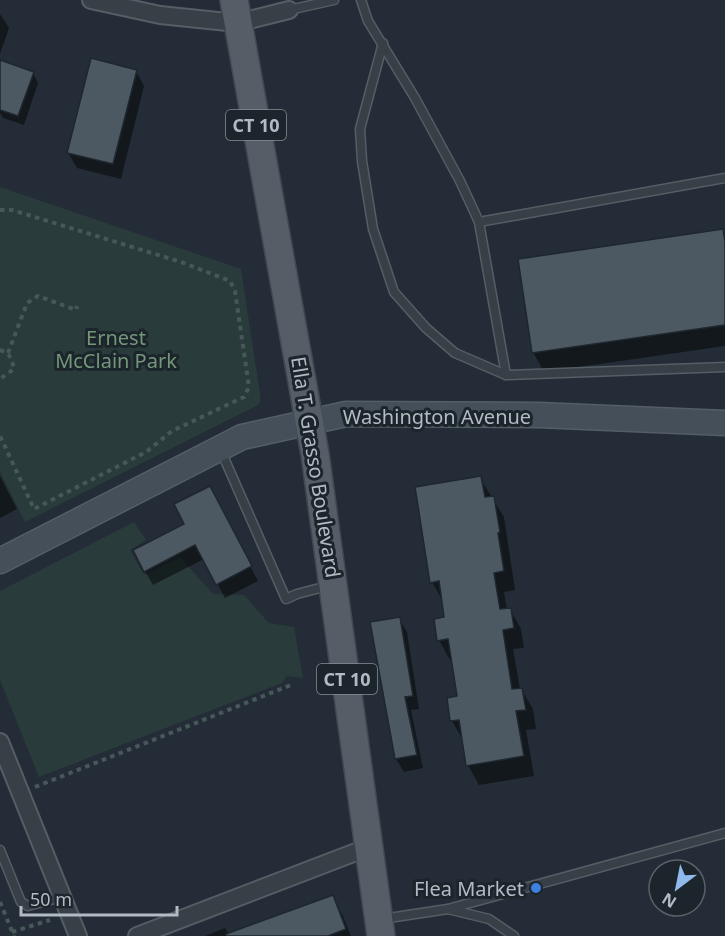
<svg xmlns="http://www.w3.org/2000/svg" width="725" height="936" font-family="'Noto Sans',sans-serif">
	<rect width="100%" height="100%" fill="#242d37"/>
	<g fill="#293b3a">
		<path d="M0,187L241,269L260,394V402L258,405L25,522L0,472Z"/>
		<path d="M134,522L146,540L130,550L144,575L180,557L213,594L244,595L269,623L294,627L303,678L287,676L282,683L39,777L0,680V591Z"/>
	</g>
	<g fill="#0007">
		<path d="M0,14L9,28L0,54Z"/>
		<path d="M136,71L144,86L121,179L77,168L68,153Z"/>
		<path d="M33,73L38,83L24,125L3,118L0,113V100Z"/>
		<path d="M722,231L725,236V346L544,372L533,352Z"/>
		<path d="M0,476L17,509L0,518Z"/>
		<path d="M480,478L504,517L515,590L504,592L507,610L510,609L521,629L524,648L513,649L520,689H521L533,709L536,729L526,730L534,776L479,785L468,765L463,740L452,721L448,699L459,697L453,659L450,660L439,640L446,619L444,603L432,582Z"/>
		<path d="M217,502L258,581L225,598L204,559L153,585L145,571L186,524Z"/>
		<path d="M399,619L407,632L419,709L411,710L423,768L404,772L396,759L371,623Z"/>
		<path d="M332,897L343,916L351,936H205L225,928L229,934Z"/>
	</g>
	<g fill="#4c5862" stroke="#1e262e" stroke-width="1.5">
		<path d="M91,58L137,70L113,164L67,153Z"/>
		<path d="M0,60L34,72L18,116L0,110Z"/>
		<path d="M723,229L725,242V325L532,353L518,259Z"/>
		<path d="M481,476L485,497L494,496L500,532L498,533L504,571L494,573L500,609L511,608L514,628L503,630L512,689L522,688L526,710L516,711L524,756L466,766L459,720L450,721L447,698L457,696L448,639L437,641L434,619L444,617L439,581L430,583L415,487Z"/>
		<path d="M210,486L252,566L216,585L195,545L144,572L133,550L184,524L174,504Z"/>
		<path d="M400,617L413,696L405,697L417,755L395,759L370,622Z"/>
		<path d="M333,895L346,929L328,936H226V934Z"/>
	</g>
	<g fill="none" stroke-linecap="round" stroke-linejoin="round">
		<defs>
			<g id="service">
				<path d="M361,0L368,21L415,98L460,181L479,222L506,375L725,367"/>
				<path d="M289,10L334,0"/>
				<path d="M383,43L360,129L362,161L373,229L394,292L426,328L455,353L506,375"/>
				<path d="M479,222L725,178"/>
				<path d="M221,451L286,599L297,594L331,585"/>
				<path d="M0,850L21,902L28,906L62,897"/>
				<path d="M448,909L725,833"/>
				<path d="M382,919L448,909L489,919L514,936"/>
			</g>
			<g id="minor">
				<path d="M91,0L160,15L237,23L289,10"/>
				<path d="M0,742L78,936"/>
				<path d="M137,936L369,847"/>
			</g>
			<path id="secondary" d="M0,561L242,437L346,414L539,415L725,423"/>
			<path id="primary" d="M234,0L315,454L381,936"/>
		</defs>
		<use href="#service" stroke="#555d65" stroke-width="11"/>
		<use href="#minor" stroke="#555d65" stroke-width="20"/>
		<use href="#secondary" stroke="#555d65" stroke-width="27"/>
		<use href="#primary" stroke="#404850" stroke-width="30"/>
		<g stroke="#475859" stroke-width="4" stroke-dasharray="4.5 4.5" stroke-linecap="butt">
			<path d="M0,210H12L181,262L230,281L235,291L249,387L244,397L172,431L146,452L34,509L0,436"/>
			<path d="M0,350C11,354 11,358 14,369L0,379"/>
			<path d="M8,353L27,303L38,296L76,310L77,306"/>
			<path d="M35,787L291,685"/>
			<path d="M0,902L14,936"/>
			<path d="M12,932L50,920"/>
		</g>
		<use href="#service" stroke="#373f47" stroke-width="8"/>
		<use href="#minor" stroke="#373f47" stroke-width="16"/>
		<use href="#secondary" stroke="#454f5a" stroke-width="24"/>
		<use href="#primary" stroke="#555e67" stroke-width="27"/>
	</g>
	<circle fill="#3f7fe0" stroke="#1c242c" stroke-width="2" cx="536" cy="888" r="6"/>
	<g text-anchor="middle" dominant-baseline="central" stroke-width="6" stroke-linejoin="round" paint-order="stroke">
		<g fill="#1c242c" stroke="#858d96" stroke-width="1.5">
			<rect x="226" y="110" width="60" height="30" rx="4.5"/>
			<rect x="317" y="664" width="60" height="30" rx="4.5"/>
		</g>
		<g font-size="18" font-weight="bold" fill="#b2bac3">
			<text x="256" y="125">CT 10</text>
			<text x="347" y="679">CT 10</text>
		</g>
		<g font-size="20" fill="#739778" stroke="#1c242c">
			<text x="116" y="337">Ernest<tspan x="116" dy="23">McClain Park</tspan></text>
		</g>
		<g font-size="20" fill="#b2bac3" stroke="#1c242c">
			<text x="437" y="416">Washington Avenue</text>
			<text transform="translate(316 467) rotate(81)">Ella T. Grasso Boulevard</text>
		</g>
		<g font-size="20" fill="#b2bac3" stroke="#1c242c" text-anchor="end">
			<text x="524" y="888">Flea Market</text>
		</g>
	</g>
	<g transform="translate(677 888) rotate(212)"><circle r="28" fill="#1c242c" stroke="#586068" stroke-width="1.5"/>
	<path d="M0-4.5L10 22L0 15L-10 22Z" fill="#8fbaeb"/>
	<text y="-9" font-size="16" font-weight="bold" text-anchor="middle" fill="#b2bac3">N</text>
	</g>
	<path d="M21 906v9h156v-9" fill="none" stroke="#b2bac3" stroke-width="3"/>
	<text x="30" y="906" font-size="18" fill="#b2bac3" stroke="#1c242c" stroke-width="4.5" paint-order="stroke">50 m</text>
</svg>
